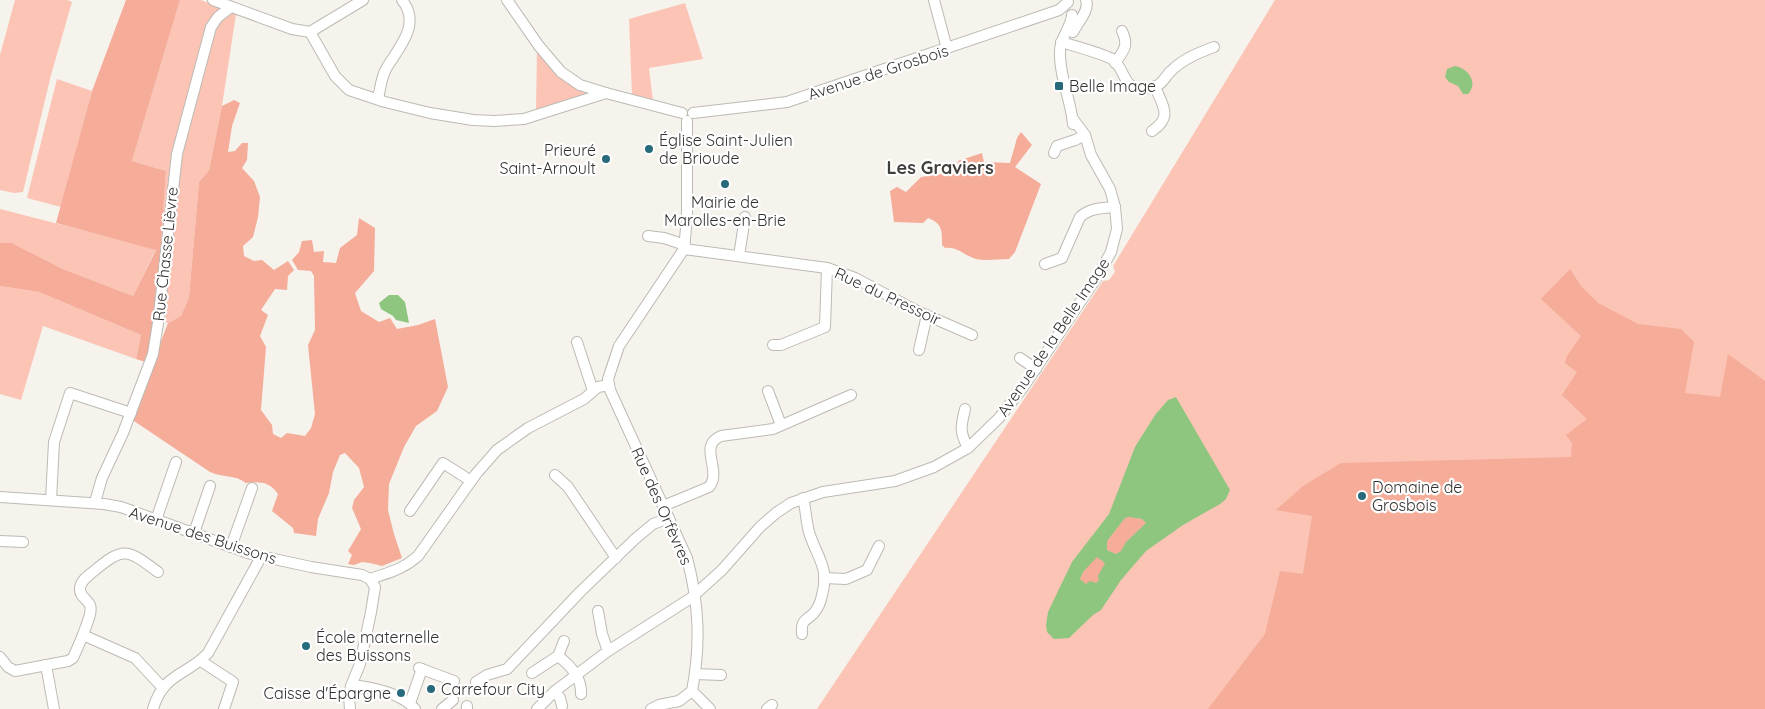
<svg xmlns="http://www.w3.org/2000/svg" width="1765" height="709" font-family="Quicksand,sans-serif">
	<rect width="100%" height="100%" fill="#f6f3ed"/>
	<g fill="#fbc4b5">
		<path d="M15,0H67L72,2L51,75L23,192L14,193L0,190V55Z"/>
		<path d="M180,0H201L236,14L222,106L209,170L199,182L189,297L181,316L168,323L155,320L166,171L132,161Z"/>
		<path d="M1275,0H1765V709H817L1103,281L1109,280L1115,272L1113,266Z"/>
		<path d="M685,3L703,59L649,68L653,101L632,95L629,19Z"/>
		<path d="M537,49L584,91L590,94L536,111Z"/>
		<path d="M57,79L92,91L61,207L27,198Z"/>
		<path d="M0,209L156,249L133,296L63,269L12,243H0Z"/>
		<path d="M0,286L39,292L141,335L136,359L43,326L21,400L0,394Z"/>
	</g>
	<g fill="#f5ac99">
		<path d="M126,0H180L132,161L166,171L153,362L168,323L181,316L189,297L199,182L209,170L222,106L234,100L240,103L232,126L228,152L235,151L242,143H248L247,160L242,168L254,181L260,197L258,217L253,237L243,246L244,256L254,261L262,260L274,270L288,261L294,270L288,276L287,290L275,289L261,310L268,315L260,336L266,347L261,410L272,425L273,434L281,438L287,433L305,436L311,428L315,414L308,345L315,330L314,276L311,271L298,270L292,260L299,252L302,241L312,240L314,252L324,251L323,262L336,263L340,248L357,235L359,218L375,228L374,271L355,293L361,311L379,322L390,318L397,329L418,325L435,319L448,387L437,411L416,426L404,447L389,484L388,510L394,534L402,558L382,566L370,563L362,562L354,565L348,564L352,555L348,551L361,529L352,508L354,500L364,487L359,468L345,453L340,455L333,472L329,493L318,519L316,536L294,533L293,528L272,511L278,494C270,482 260,481 246,483C234,474 223,478 210,472L131,419L152,364L136,359L141,335L39,292L0,286V243H12L63,269L133,296L156,250L56,223L92,91Z"/>
		<path d="M1021,132L1032,145L1015,167L1041,184L1015,252L1009,259C998,259 986,261 976,259C965,256 957,246 945,248L942,245C942,231 943,224 928,218L923,223L894,222L890,191L897,187L906,192L921,177L955,172L958,161L982,153L984,162L1010,163L1017,138Z"/>
		<path d="M1570,269L1581,286L1598,303L1638,324L1681,329L1694,342L1685,393L1720,397L1728,354L1765,381V709H1208L1265,634L1280,571L1303,574L1312,516L1276,510L1303,486L1341,463L1571,457L1572,443L1566,435L1587,419L1562,395L1577,372L1565,363L1567,356L1581,336L1541,299Z"/>
		<path d="M1129,517L1142,519L1146,523L1126,542L1121,551L1116,554L1107,550V541L1125,518Z"/>
		<path d="M1097,556L1105,563L1099,576V580L1096,583L1086,584L1080,579L1083,572Z"/>
	</g>
	<g fill="#8ec680" fill-rule="evenodd">
		<path d="M1455,66C1468,68 1479,83 1468,94H1463L1458,86L1449,82L1445,77L1447,69Z"/>
		<path d="M398,295L405,302L409,323L396,320L393,316L381,309L379,303L389,295Z"/>
		<path d="M1176,397L1230,490L1226,499L1220,504L1183,525L1146,551L1121,580L1101,610L1093,615L1069,638L1054,639L1047,632L1046,625L1048,612L1072,562L1109,514L1135,447L1155,415L1168,400ZM1129,517L1142,519L1146,523L1126,542L1121,551L1116,554L1107,550V541L1125,518ZM1097,557L1105,563L1098,576L1099,580L1096,583L1090,581L1086,584L1080,579L1083,572Z"/>
	</g>
	<g fill="none" stroke-linecap="round" stroke-linejoin="round">
		<defs>
			<g id="minor">
				<path d="M213,0L292,29L310,32"/>
				<path d="M507,0L539,46L561,72L580,85L606,93L682,113"/>
				<path d="M934,0L947,49"/>
				<path d="M1072,15C1071,28 1060,38 1060,51C1059,76 1071,100 1073,124"/>
				<path d="M310,32L335,76L349,90L385,102L430,113L473,120L494,121L524,119L606,93"/>
				<path d="M310,32L363,0"/>
				<path d="M1073,32C1078,22 1090,10 1086,0"/>
				<path d="M1061,42C1074,46 1101,53 1112,59C1126,68 1121,89 1144,89C1149,88 1153,88 1158,85C1164,82 1166,75 1171,71C1183,59 1198,53 1214,47"/>
				<path d="M1115,63C1124,50 1129,46 1122,31"/>
				<path d="M378,99C380,90 381,78 386,69C398,48 422,25 402,0"/>
				<path d="M693,113L787,102L1059,10L1068,2"/>
				<path d="M687,121V218L684,249L619,346L608,379L610,390L687,558C699,603 701,644 692,691"/>
				<path d="M1152,131C1173,117 1163,106 1155,87"/>
				<path d="M1054,153L1057,146L1075,140L1085,135"/>
				<path d="M648,236L664,238L685,245"/>
				<path d="M684,249L827,268L855,278L917,311L972,335"/>
				<path d="M739,256L745,217"/>
				<path d="M1045,264L1062,258L1080,217C1090,208 1102,208 1115,207"/>
				<path d="M577,342L593,391"/>
				<path d="M773,345H781L825,327L827,268"/>
				<path d="M919,350L927,315"/>
				<path d="M1020,358L1036,369"/>
				<path d="M768,391L781,425"/>
				<path d="M965,409C961,426 959,431 968,448"/>
				<path d="M555,475L568,487L616,558"/>
				<path d="M0,497L104,504L121,507L251,554L311,567L362,575L370,579"/>
				<path d="M51,500L54,442L70,393L131,413"/>
				<path d="M95,502L102,478L123,433L153,354L158,323L177,154L211,27L218,17L231,7"/>
				<path d="M663,506L709,487C723,471 697,446 721,436L773,429L851,395"/>
				<path d="M410,511L443,463L471,481"/>
				<path d="M156,520L176,462"/>
				<path d="M194,533L210,486"/>
				<path d="M0,541L23,542"/>
				<path d="M231,547L252,488"/>
				<path d="M824,578L846,579L867,570L879,546"/>
				<path d="M370,579C390,572 402,570 418,556L476,474L497,450L528,428L584,399L598,387L609,385"/>
				<path d="M598,611L602,634L608,651"/>
				<path d="M802,634C801,619 805,622 814,613C818,608 821,601 822,595C830,567 816,556 809,532C806,521 806,510 803,498"/>
				<path d="M83,635C85,627 93,613 90,605C87,599 79,596 80,588C81,580 88,576 94,571C124,546 127,549 158,572"/>
				<path d="M558,656C570,665 582,678 581,694"/>
				<path d="M0,657L8,667L15,671L68,661L73,658L83,635L135,658L163,688"/>
				<path d="M201,661L233,682L224,709"/>
				<path d="M46,665L54,709"/>
				<path d="M419,668L454,681"/>
				<path d="M532,673L558,656L564,641"/>
				<path d="M696,674L721,675"/>
				<path d="M476,682L487,675L507,669L580,592L635,539L653,524L669,518"/>
				<path d="M359,686C378,689 402,694 415,709"/>
				<path d="M555,691L560,698L562,706"/>
				<path d="M692,691L710,709"/>
				<path d="M410,703L422,669"/>
				<path d="M467,706V709"/>
				<path d="M153,709C163,673 188,675 208,653L261,557"/>
				<path d="M350,709L349,697L351,686L360,664L371,612L375,587L370,579"/>
				<path d="M442,709L453,700"/>
				<path d="M537,709L555,691L608,651L691,598L722,570L760,527L776,513L791,503L823,492L895,481L934,467L968,448L999,418L1024,386L1097,277L1111,252L1117,229L1115,207L1110,189L1091,155L1085,135L1073,119"/>
				<path d="M651,709L659,705L679,701L692,691"/>
				<path d="M767,709L772,705"/>
			</g>
		</defs>
		<use href="#minor" stroke="#bdbab4" stroke-width="12"/>
		<use href="#minor" stroke="#fff" stroke-width="10"/>
	</g>
	<g fill="#266a7b" stroke="#fff" stroke-width="2">
		<rect x="1054" y="81" width="10" height="10" rx="2.5"/>
		<circle cx="649" cy="149" r="5"/>
		<circle cx="606" cy="159" r="5"/>
		<circle cx="725" cy="184" r="5"/>
		<circle cx="1362" cy="496" r="5"/>
		<circle cx="306" cy="646" r="5"/>
		<circle cx="431" cy="689" r="5"/>
		<circle cx="401" cy="693" r="5"/>
	</g>
	<g text-anchor="middle" dominant-baseline="central" stroke-width="4.5" stroke-linejoin="round" paint-order="stroke">
		<g font-size="16" fill="#343331" stroke="#fff">
			<text transform="translate(878 72) rotate(-18)">Avenue de Grosbois</text>
			<text transform="translate(165 254) rotate(-84)">Rue Chasse Lièvre</text>
			<text transform="translate(888 296) rotate(25)">Rue du Pressoir</text>
			<text transform="translate(1053 337) rotate(-56)">Avenue de la Belle Image</text>
			<text transform="translate(662 506) rotate(66)">Rue des Orfèvres</text>
			<text transform="translate(203 535) rotate(18)">Avenue des Buissons</text>
		</g>
		<g font-size="16" fill="#343331" stroke="#fff" text-anchor="start">
			<text x="1069" y="86">Belle Image</text>
			<text x="659" y="140">Église Saint-Julien<tspan x="659" dy="18">de Brioude</tspan></text>
			<text x="596" y="150" text-anchor="end">Prieuré<tspan x="596" dy="18">Saint-Arnoult</tspan></text>
			<text x="725" y="202" text-anchor="middle">Mairie de<tspan x="725" dy="18">Marolles-en-Brie</tspan></text>
			<text x="1372" y="487">Domaine de<tspan x="1372" dy="18">Grosbois</tspan></text>
			<text x="316" y="637">École maternelle<tspan x="316" dy="18">des Buissons</tspan></text>
			<text x="441" y="689">Carrefour City</text>
			<text x="391" y="693" text-anchor="end">Caisse d'Épargne</text>
		</g>
		<g font-size="18" font-weight="bold" fill="#413f3a" stroke="#fff">
			<text x="940" y="167">Les Graviers</text>
		</g>
	</g>
</svg>
